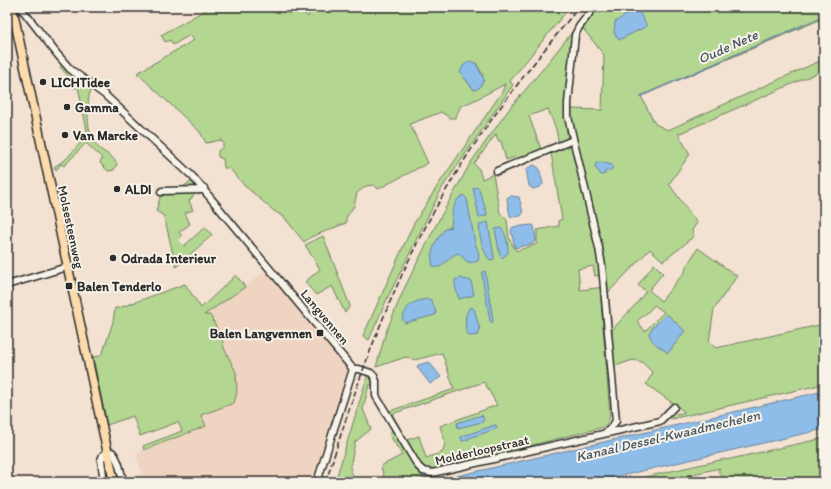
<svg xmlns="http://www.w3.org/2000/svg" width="831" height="489" font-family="Itim,sans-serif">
	<rect width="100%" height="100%" fill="#f3e1d2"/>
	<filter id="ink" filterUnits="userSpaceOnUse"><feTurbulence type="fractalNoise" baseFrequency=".025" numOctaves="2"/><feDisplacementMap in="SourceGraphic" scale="8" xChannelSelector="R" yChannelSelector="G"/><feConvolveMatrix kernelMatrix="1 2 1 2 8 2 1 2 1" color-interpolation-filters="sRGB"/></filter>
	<g filter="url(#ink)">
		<path fill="#f0d4c2" d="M267,269L347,366V375L315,482H129L128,479L142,475L136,453L205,426L200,412L203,315L238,292Z"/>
		<g fill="#b3d691" stroke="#6f805e" fill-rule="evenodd">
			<path d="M211,7H278L289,14L295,7L308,17L311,7L326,9V7H490L500,9V7H570L510,81L513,85L442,188L386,301L369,340L363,336L413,225L438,185L502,92L505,84L475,100L461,106L455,118H450L441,112L410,124L428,163L378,189L374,185L366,186L357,193L354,206L346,218V223L311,237L304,242L284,217L274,211L244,185L229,168H224L223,159L218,157V151L223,147V143L221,140L206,143L200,132L137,73L194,40L190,35L173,45L170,40L165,42L161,35ZM476,63L483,75L474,90L460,72Z"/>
			<path d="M597,7H824V18L641,96L655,124L668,130L824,59V70L678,134L690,154L669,184L697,223L692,230L694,236L679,249L663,261L650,249L601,300L610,415L608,422L604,427L426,472L418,463L387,412L454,389L442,353L415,360L406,357L376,367L386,332L404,289L436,225L471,162L510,108L542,70L576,27C570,64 562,103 568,140L559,145L556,129L548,109L529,116L542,152L516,162L515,157L506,160L501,141H498L496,134L474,164L479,169L482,179L493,174L500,213L507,220L509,238L516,251L537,244V230L559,226L558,221L562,219L551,153L576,144L571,121V109L602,110L604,55L581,26ZM593,266L595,276L604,275L605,287L580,290L578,269ZM484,382L497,405L440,426L445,442L443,452L426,458L419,436L407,440L392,414Z"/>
			<path d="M63,64L71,73L91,89C86,104 86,133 97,146C103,153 113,155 117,164L114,170L108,171L100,163L102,158L86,143L64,166L61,164L56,170L54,167L66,159L83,140L87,130L78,87L74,88L71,84L69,77L60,67Z"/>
			<path d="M192,181L200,188L189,201L193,210L185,213L190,224L179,232L182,236L178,240L184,246L205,227L212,235L176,267L164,216L156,211L161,194H185L184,186Z"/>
			<path d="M323,236L350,306L345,313L332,286L316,295L305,282L320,269L305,245Z"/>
			<path d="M698,248L737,276L714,309L709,342L716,348L824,324V384L671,419L672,415L685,412L646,384L653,373L642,362L633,360L612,367L609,333L637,303L646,291L638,285L654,264L663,273L649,290L661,301L686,270L685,268ZM654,305L664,312L645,331L637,321L649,311Z"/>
			<path d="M236,275L245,287L204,315H210L222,338L224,348L236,372L237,392L234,403L201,415L206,426L144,450L143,446L182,431L178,422L140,436L139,433L133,416L107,425L93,357L100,356L103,352L113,322L115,308H119L185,284L201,308Z"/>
			<path d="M368,374L373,378V385H369L363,409L371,429L355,442L350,468L355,482H335Z"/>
			<path d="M393,429L422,476L423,479L410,482H364L384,478L381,466L402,455L389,434Z"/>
			<path d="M824,438V482H726L718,471L720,468L657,482H623L725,459L726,460Z"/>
		</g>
		<g fill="#8fbde9" stroke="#67839d">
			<path d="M637,8L647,26L619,40L614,33L615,22Z"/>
			<path d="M469,61L476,63L484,80L479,88L474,90L460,72L463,66Z"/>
			<path d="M600,162L612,165L613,167L610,171H605V174L601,175L595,167L596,163Z"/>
			<path d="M534,165L539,168L543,184L540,187L533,189L529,186L526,169Z"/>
			<path d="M478,187L487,213L486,216L479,217L473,188Z"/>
			<path d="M463,195L467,199L475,243L479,254L478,261C465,265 467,260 458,253L452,256L440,267H433C429,251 435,241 445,229L451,227L453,208L457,200Z"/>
			<path d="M511,196L519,197L523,213L521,216L513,217L510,216L507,199L508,197Z"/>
			<path d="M488,222L494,257V259L490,260C484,254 477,232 480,224Z"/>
			<path d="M532,225L534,226L536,241L532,244L515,248L511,230L513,227Z"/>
			<path d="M501,228C507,235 508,244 508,253L502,258L500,256L495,229Z"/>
			<path d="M485,271L493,320L492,323L490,321L482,275V272Z"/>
			<path d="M460,278L471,281L474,295L459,299L455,286V280Z"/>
			<path d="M427,299L431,300L436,312L435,315L405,323L402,319C408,304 412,302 427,299Z"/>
			<path d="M470,307L474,309L480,330L478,335L469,336C464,328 464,314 470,307Z"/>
			<path d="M667,314L685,331L668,353C660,347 651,343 649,333L653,327Z"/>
			<path d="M429,362L441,377L430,384L417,367L418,365Z"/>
			<path d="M824,391V429L594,482H431Z"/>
			<path d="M482,415L484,420L482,422L458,428L457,423Z"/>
			<path d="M495,425L497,426L496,429L469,438L468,440L462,441L461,437L463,436Z"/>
		</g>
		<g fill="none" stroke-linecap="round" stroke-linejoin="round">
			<path stroke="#67839d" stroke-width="1.5" d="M641,96L824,16"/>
			<defs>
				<g id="minor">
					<path d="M520,7H544"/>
					<path d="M594,7L579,27L575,35L568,103V117L599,248L602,266L616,421L609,430L605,433"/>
					<path d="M12,8H20L25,13L57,54L70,69L105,95L193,177L353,369"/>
					<path d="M497,171L573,140"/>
					<path d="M161,192L162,191L201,190L204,188"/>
					<path d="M7,285L67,267"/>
					<path d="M353,369H359L371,373L374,376L376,381V396L418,466L423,471L432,473L660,421L674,407"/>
					<path d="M104,482L101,460L103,455L112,452C119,459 121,473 123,482"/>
					<path d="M317,482L353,369"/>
					<path d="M690,482V479"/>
				</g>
				<path id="major" d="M12,7L114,482"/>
			</defs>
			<use href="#minor" stroke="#2b2b2b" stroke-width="9"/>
			<use href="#major" stroke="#2b2b2b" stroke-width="11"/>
			<use href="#minor" stroke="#f7f3e8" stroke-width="6"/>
			<use href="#major" stroke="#fcdcac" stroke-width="8"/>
			<path stroke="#2b2b2b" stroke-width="1.5" stroke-dasharray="6 3" stroke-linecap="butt" d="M326,482C359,374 397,268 457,172C493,113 536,60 579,7"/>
		</g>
	</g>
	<g fill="#2b2b2b" stroke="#f7f3e8" stroke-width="1.5">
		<circle cx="43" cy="82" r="4"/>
		<circle cx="67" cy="107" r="4"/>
		<circle cx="65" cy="135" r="4"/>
		<circle cx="117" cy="189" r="4"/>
		<circle cx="113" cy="258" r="4"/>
		<rect x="65" y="282" width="8" height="8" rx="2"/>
		<rect x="316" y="329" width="8" height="8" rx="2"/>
	</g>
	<g text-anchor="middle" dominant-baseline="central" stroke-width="4" stroke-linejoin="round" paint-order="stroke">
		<g font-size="13" font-weight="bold" fill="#2b2b2b" stroke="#f7f3e8" text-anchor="start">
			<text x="51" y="82">LICHTidee</text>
			<text x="75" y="107">Gamma</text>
			<text x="73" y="135">Van Marcke</text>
			<text x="125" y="189">ALDI</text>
			<text x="121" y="258">Odrada Interieur</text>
			<text x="77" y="286">Balen Tenderlo</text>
			<text x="312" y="333" text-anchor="end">Balen Langvennen</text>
		</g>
		<g font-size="13" fill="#2b2b2b" stroke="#f7f3e8">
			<text transform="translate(71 227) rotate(78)">Molsesteenweg</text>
			<text transform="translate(325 317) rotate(50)">Langvennen</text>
			<text transform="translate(482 450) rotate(-13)">Molderloopstraat</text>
		</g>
		<g font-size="14" font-style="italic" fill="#495764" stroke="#f7f3e8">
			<text transform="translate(728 47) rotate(-24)">Oude Nete</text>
			<text transform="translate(668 436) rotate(-13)">Kanaal Dessel-Kwaadmechelen</text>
		</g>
	</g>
	<rect width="831" height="489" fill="none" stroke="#f7f3e8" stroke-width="24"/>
	<rect x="12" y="12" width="807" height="465" fill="none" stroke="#2b2b2b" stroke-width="1.5" filter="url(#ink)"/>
</svg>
